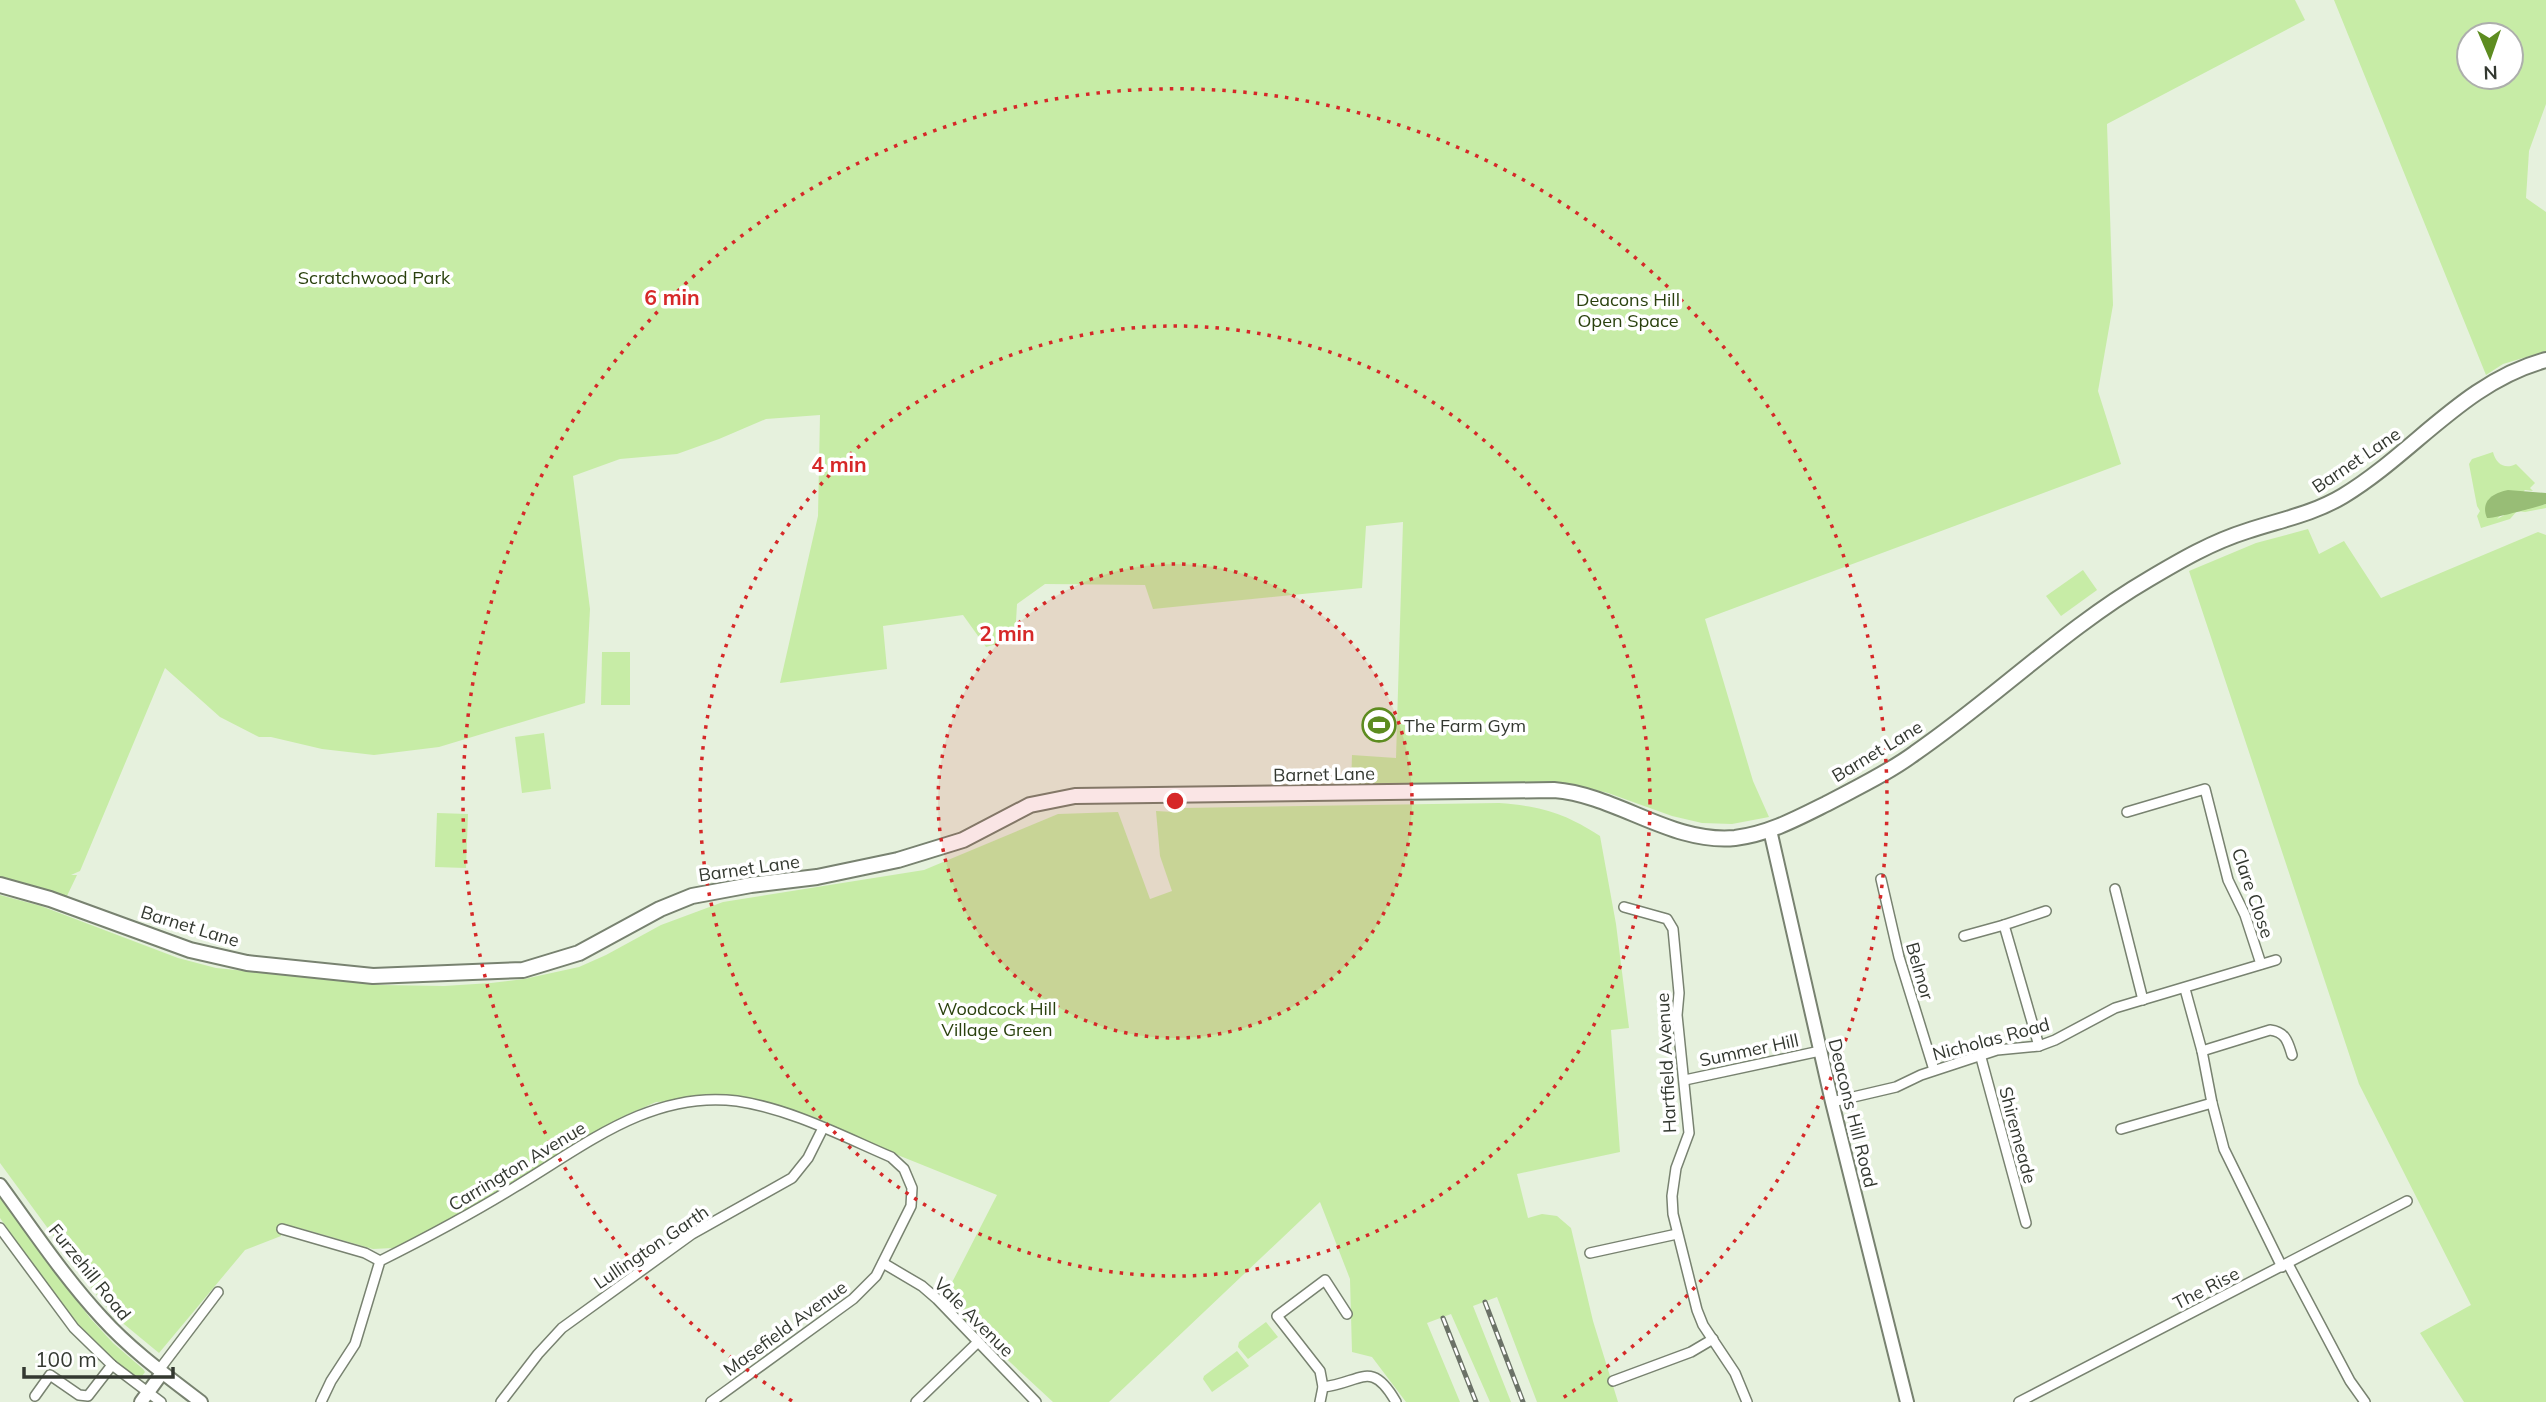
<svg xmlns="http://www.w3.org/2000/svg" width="2546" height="1402" font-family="Mulish,sans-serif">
	<rect width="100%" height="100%" fill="#e6f1dd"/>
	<g fill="#c7eca6" fill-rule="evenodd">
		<path d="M0,0H2295L2305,20L2107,124L2113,305L2098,391L2121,464L1705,619L1753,781L1769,817L1732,824L1702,823L1672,816L1608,793L1561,782L1351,786L1352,755L1396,758L1403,522L1366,526L1362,588L1153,609L1145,585L1045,584L1017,604L1015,639L986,647L963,615L883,626L887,669L780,683L818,516L820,415L766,419L719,439L677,454L620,459L573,476L590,609L585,703L439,747L374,755L322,749L271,737H259L220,717L165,668L80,871L71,875H77L66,898L0,880Z"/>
		<path d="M2334,0H2546V104L2529,151L2526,198L2546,212V351L2503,364L2486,375ZM2511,35V77H2469V35Z"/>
		<path d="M2493,452C2496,464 2505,470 2516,464L2535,483L2530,488L2533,491L2525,490L2497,519L2512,511L2546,504V508L2525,512L2517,511L2510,519L2481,528L2477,516L2480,511L2477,506L2469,464L2472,459Z"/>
		<path d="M2308,529L2319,554L2344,541L2381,598L2538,532L2546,535V1402H2464L2420,1333L2471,1305L2359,1084L2189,571L2256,543Z"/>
		<path d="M2083,570L2097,590L2061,616L2046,596Z"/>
		<path d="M602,652H630V705H601Z"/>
		<path d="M544,733L551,789L522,793L515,737Z"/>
		<path d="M1499,803C1541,806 1565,813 1600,836L1616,924L1629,1028L1611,1030L1620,1152L1517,1174L1528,1218L1542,1214L1557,1216L1571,1228L1593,1321L1618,1402H1537L1497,1297L1473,1306L1511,1402H1490L1451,1314L1427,1323L1460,1402H1406L1372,1357L1352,1352L1350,1279L1320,1202L1109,1402H1053L943,1300L997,1195L781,1108L748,1099L656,1102L622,1117L447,1223L393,1248L373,1249L296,1227L280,1225L281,1236L245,1250L159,1353L119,1320L101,1301L0,1163V895L41,906L178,958L216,968L381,985L444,986L491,983L524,979L579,967L606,955L661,925L723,902L924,870L1058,814L1118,812L1150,899L1172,891L1160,856L1156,811L1174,812L1183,808Z"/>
		<path d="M437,813L468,814L466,868L435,867Z"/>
		<path d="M0,1197L90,1318L113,1343L143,1369L145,1372L142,1376L136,1377C78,1339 40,1273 0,1218Z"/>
		<path d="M1266,1322L1278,1337L1248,1359L1238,1347L1239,1342Z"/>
		<path d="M1237,1351L1249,1366L1212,1392L1203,1379L1204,1376Z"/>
	</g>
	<path fill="#98bd76" d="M2508,490L2546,493V504C2536,507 2493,519 2487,518C2480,501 2493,493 2508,490Z"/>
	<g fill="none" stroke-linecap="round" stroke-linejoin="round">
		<defs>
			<g id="minor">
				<path d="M2127,812L2205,789L2228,880L2245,915L2261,964"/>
				<path d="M1881,879L1899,957L1934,1070"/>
				<path d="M2115,889L2143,1000"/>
				<path d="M1624,907L1667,919L1673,929L1679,993L1677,1015L1689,1133L1676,1168L1672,1196L1673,1214L1697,1310L1703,1325L1735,1373L1747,1402"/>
				<path d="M1964,936L2004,925"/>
				<path d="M2185,989L2202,1051L2212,1103L2224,1149L2282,1267"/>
				<path d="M2039,1046L2004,925L2046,911"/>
				<path d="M2202,1051L2270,1030C2286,1032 2288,1042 2292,1055"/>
				<path d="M1980,1054L2026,1223"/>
				<path d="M1685,1080L1820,1051"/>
				<path d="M1832,1102L1896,1087L1921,1075L1997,1050L2039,1046L2055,1040L2115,1008L2276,960"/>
				<path d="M2121,1129L2212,1103"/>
				<path d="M0,1228L74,1328L112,1365L161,1402"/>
				<path d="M282,1229L365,1253L380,1261"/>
				<path d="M1590,1253L1677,1234"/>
				<path d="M883,1263L922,1286L937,1299L1036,1402"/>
				<path d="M2288,1264L2350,1381L2365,1402"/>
				<path d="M159,1370L218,1292"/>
				<path d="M1613,1381L1691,1352L1713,1339"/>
				<path d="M1323,1387C1361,1383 1371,1358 1396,1402"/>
				<path d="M35,1396L50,1375L79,1395L88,1396L112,1365"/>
				<path d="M321,1402L331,1381L355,1344L380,1261C426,1238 471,1214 515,1187C584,1146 651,1090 737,1101C791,1109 842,1136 891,1157L904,1169L912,1188L911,1206L876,1276L853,1299L711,1402"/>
				<path d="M501,1402L538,1354L562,1328L692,1234L792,1178L808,1158L823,1128"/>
				<path d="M916,1402L978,1342"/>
				<path d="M1320,1402L1323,1387L1320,1371L1277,1316L1325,1280L1347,1314"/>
				<path d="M2019,1402L2407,1201"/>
			</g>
			<g id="tertiary">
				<path d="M1770,830L1832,1102L1907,1402"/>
				<path d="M0,1185C33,1230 64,1277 102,1318C131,1350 167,1376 201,1402"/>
				<path d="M141,1402L162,1373"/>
			</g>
			<path id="primary" d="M0,885L50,899L190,950L247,963L373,976L523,970L579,953L660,909L692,896L751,885L817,877L898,860L963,840L1030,805L1075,796L1554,790C1617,795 1671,844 1735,838C1768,834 1796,819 1826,804C1856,788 1888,773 1915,753C1995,698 2065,628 2149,579C2181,560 2212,542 2247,531C2280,520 2313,514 2343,496C2414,453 2464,382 2546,360"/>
		</defs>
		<use href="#minor" stroke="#788270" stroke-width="12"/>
		<use href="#tertiary" stroke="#788270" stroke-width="16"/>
		<use href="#primary" stroke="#788270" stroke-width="18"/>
		<use href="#minor" stroke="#fff" stroke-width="9"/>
		<use href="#tertiary" stroke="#fff" stroke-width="12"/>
		<use href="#primary" stroke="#fff" stroke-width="14"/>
		<defs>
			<g id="rail">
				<path d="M1485,1302L1523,1402"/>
				<path d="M1443,1318L1476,1402"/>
			</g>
		</defs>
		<use href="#rail" stroke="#6b7267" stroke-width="5"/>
		<use href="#rail" stroke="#fff" stroke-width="2.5" stroke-dasharray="8" stroke-linecap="butt"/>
	</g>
	<circle cx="1175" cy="801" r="237" fill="#d62828" fill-opacity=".12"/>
	<g fill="none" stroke="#d62828" stroke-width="3.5" stroke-dasharray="3.5 7">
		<circle cx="1175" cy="801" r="237"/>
		<circle cx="1175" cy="801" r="475"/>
		<path d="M792 1401A712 712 0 1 1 1558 1401"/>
	</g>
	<defs>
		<symbol id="stadium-ring" viewBox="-11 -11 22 22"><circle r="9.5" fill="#fff" stroke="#5d8c20" stroke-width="1.5"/><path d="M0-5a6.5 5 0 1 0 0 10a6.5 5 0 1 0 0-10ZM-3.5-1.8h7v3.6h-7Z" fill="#5d8c20"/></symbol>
	</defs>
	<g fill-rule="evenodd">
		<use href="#stadium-ring" x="1360" y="706" width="38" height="38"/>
	</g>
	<g text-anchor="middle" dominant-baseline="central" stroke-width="7" stroke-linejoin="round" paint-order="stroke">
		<g font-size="18" fill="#2a410e" stroke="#fff">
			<text x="374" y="277">Scratchwood Park</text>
			<text x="1628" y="299">Deacons Hill<tspan x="1628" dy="21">Open Space</tspan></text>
			<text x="997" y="1008">Woodcock Hill<tspan x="997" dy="21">Village Green</tspan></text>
		</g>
		<g font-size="18" fill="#333830" stroke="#fff">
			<text transform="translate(2356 460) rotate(-34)">Barnet Lane</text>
			<text transform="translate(1877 751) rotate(-31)">Barnet Lane</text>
			<text transform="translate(1324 774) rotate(-1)">Barnet Lane</text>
			<text transform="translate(749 868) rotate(-8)">Barnet Lane</text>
			<text transform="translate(2253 893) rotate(71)">Clare Close</text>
			<text transform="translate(190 926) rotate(17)">Barnet Lane</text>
			<text transform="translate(1920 971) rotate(74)">Belmor</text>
			<text transform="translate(1991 1039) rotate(-15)">Nicholas Road</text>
			<text transform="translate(1749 1050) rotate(-12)">Summer Hill</text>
			<text transform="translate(1666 1063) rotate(-93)">Hartfield Avenue</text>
			<text transform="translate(1853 1113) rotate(76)">Deacons Hill Road</text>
			<text transform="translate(2018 1135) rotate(75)">Shiremeade</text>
			<text transform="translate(517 1166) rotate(-31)">Carrington Avenue</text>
			<text transform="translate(651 1247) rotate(-34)">Lullington Garth</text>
			<text transform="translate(90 1272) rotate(51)">Furzehill Road</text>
			<text transform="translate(2206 1288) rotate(-27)">The Rise</text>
			<text transform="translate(974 1317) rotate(45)">Vale Avenue</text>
			<text transform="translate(785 1328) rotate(-36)">Masefield Avenue</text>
		</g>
		<g font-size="18" fill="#333830" stroke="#fff" text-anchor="start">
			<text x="1404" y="725">The Farm Gym</text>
		</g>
	</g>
	<circle cx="1175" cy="801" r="10" fill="#d62828" stroke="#fff" stroke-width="3.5"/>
	<g font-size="21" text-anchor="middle" font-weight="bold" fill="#d62828" stroke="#fff" stroke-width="7" stroke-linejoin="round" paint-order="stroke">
		<text x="672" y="305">6 min</text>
		<text x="839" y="472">4 min</text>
		<text x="1007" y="641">2 min</text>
	</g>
	<g transform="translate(2490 56) rotate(178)"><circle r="33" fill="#ffffff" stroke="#adafac" stroke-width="2"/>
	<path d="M0-5L12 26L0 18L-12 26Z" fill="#5d8c20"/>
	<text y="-10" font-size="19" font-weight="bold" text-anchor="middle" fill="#333830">N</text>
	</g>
	<path d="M24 1367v10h149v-10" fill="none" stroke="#333830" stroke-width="3.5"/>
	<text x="35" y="1367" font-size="21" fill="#333830" stroke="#ffffff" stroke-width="5" paint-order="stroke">100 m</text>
</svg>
